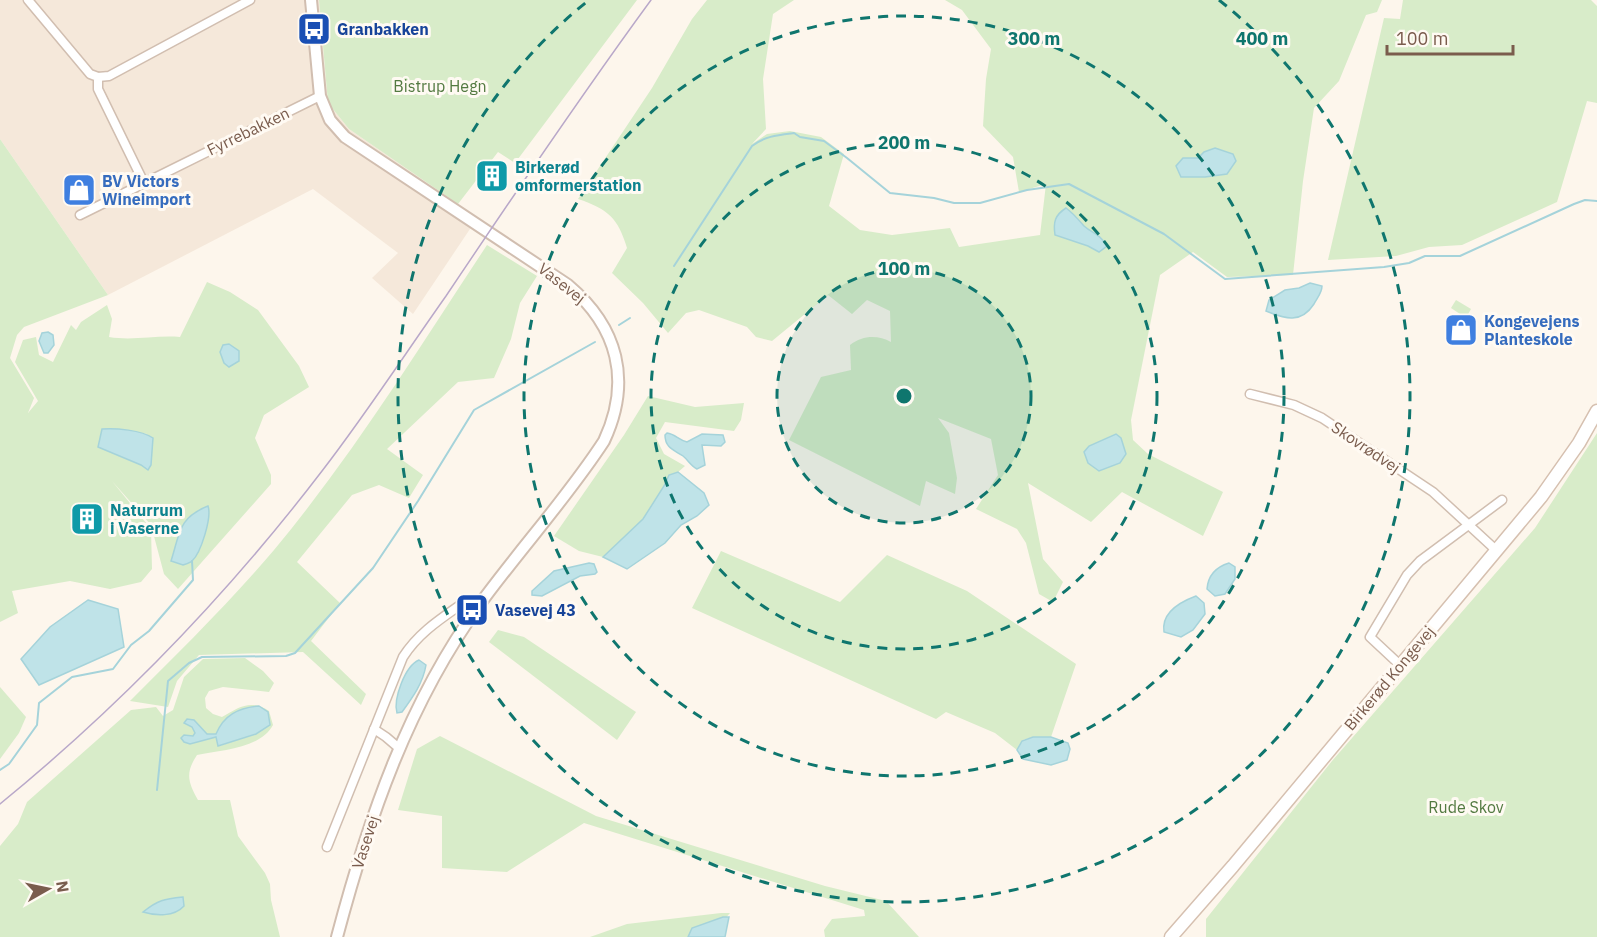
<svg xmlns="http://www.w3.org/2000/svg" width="1597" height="937" font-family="'IBM Plex Sans',sans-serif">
	<rect width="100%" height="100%" fill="#fdf6ec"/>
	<path fill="#f5e8da" d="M0,0H319L328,103L349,129L458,204L453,214L472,226L413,314L372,278L398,253L313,189L108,295L0,139Z"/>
	<g fill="#d8ecc9" fill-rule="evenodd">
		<path d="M319,0H637L515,163L498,152L458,204L349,129L328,103Z"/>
		<path d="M707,0H794L773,14L763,79L766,129L752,144L767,134L790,131L821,137L844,154L829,206L860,230L892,235L950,228L959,247L1040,235L1046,184L1019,192L1013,157L983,126L986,79L991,49L962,10L945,0H1382L1377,12L1366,15L1339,81L1314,108L1303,181L1293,275L1227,277L1193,252L1160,275L1131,420L1133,440L1148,454L1223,492L1203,536L1122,492L1091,522L1028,483L1043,559L1063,582L1053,602L1039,594L1026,543L1017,529L976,509L998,475L991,439L938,418L949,433L957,478L955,494L926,481L920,506L789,440L821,377L851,370L850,345C863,335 878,335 891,342L890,311L867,300L852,314L828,295L772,341L756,337L747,327L699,310L686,313L668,333L643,303L612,273L627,248C618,218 608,209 578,199L652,88L692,19Z"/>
		<path d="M1403,0H1591L1597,6V103L1587,101L1557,202L1462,245L1429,247L1396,256L1328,260L1384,18L1400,19Z"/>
		<path d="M0,139L108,295L24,327L17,335L10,358L34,398L28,413L38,401L15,362L23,340L36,337L39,355L53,362L71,325L76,330L81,322L107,305L112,319L109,337C133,341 156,335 180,337L207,282L230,292L258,310L299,366L309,387L264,415L255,438L271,475V484L178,589L164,574L151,525L112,481L151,529L152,569L141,582L110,589L70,581L12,591L18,613L0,622ZM107,429L147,434L151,465L148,470L141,465L98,447Z"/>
		<path d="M487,245L537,276L520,303L511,339L494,378L458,382L387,449L423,475L409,498L379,485L352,495L297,562L340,603L311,641L366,694L361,705L303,652L199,655L177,681L168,707L130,701C179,652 229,603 274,550C353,455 419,348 487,245Z"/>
		<path d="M1456,300L1471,309L1466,318L1451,308Z"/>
		<path d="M648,396L695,407L744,403L741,420L734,431L665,422L656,438L664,454L685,466L678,472L669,475L664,486L643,519L603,557L579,551L554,536L624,435Z"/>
		<path d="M1597,433V937H1206V919L1332,761L1535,528Z"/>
		<path d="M721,551L840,602L887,555L967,591L1076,664L1051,737H1033L1023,740L1017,750L995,733L946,712L936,719L692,608Z"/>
		<path d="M498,630L524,637L636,712L617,740L489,642Z"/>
		<path d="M245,658L263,671L274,683L269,692L223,687L209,691L205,698L206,708L213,714L222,717C239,707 251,699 269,711L273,725C260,749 221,750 197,755C185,773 188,782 198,800H230L238,836L265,873L270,884L271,900L280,937H0V846L18,824L27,802L131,710L156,707L163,716L173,710L184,677L203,659ZM194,720L207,734H256L219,746L216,737L198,742L193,736L196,731L192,727Z"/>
		<path d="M0,687L26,717L19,733L0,759Z"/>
		<path d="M440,736L596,816L825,886L886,901L919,937H825L824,930L832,919L865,916L864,910L584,823L507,872L442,868V816L398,810L417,749Z"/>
		<path d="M721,913H730L723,921L700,937H590L627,924Z"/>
	</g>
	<g fill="#bfe3e8" stroke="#a5d3da" stroke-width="1.5">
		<path d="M1215,148L1233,154L1236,161L1227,174L1205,177H1181L1176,166L1183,158H1198L1204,152Z"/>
		<path d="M1066,208C1073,213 1078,219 1084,226C1093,234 1099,233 1107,246L1099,252L1088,246L1055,235C1053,222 1055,215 1066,208Z"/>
		<path d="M1310,283L1322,286C1322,293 1317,298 1314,304C1301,324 1285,319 1266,311L1269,300L1285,290L1299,288Z"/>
		<path d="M48,332L53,335L54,345L48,353H44L39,341L42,333Z"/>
		<path d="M229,344L239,351V361L229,367L224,363L220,352L223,345Z"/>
		<path d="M102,429C116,428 141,430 153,438L151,465L148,470L141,465L98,447Z"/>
		<path d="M667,433C675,434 679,440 687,442L702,434L723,435L725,442L721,446L702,445L705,465L697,469C691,466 688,460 683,456C674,450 665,448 665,435Z"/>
		<path d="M1116,434L1121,438L1126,454L1120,463L1099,471L1088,463L1084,452L1089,446Z"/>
		<path d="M678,472L704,493L709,505L697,516L681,525L665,543L627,569L603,557L643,519L664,486L669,475Z"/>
		<path d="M208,506C212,517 201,553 192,561C190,563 186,564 183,565L171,561C180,533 178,518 208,506Z"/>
		<path d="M589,563L594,564L597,572L595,574L580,576L542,596L532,595V591L554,571Z"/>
		<path d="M1229,563L1235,567V579L1225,594L1215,596L1207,589C1208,576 1216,567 1229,563Z"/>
		<path d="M1196,596L1204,603L1205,614L1193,630L1181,637L1164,632C1161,613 1180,602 1196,596Z"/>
		<path d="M88,600L118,609L124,647L39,685L21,659L50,627Z"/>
		<path d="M419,660L426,665C423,683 413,697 402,712L397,713C393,699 405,666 419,660Z"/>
		<path d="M259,706L268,712L270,725L256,734L218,746L216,737L190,744L184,742L181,738L184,735L193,736L195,733L192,727L184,723L187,719L194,720L207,734H216C224,715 238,708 259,706Z"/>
		<path d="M1033,737H1051L1068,743L1070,749L1067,760L1051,765L1023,759L1017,750L1022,741Z"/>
		<path d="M183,897L184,906C174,917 156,916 143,912C158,900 164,899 183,897Z"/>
		<path d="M723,917H729L725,937H688L692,928Z"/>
	</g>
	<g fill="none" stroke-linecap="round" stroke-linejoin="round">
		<g stroke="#a5d3da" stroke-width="2">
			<path d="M674,266L752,146C765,136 778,135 794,133L800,137L824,141L847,158L890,193L934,198L954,203H980L1027,190L1069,184L1164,234L1225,279L1384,267L1409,263L1425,256H1460L1574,204L1585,200L1597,201"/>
			<path d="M619,325L630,318"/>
			<path d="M0,770L9,764L37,725L39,703L72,677L113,669L131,645L149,631L193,580L192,561"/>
			<path d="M157,790L168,681L189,663L202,657L286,656L295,653L373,568L418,501L474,410L595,342"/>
		</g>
		<defs>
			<g id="minor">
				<path d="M28,0L90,74L98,77V89L144,183"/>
				<path d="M98,77L109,76L250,0"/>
				<path d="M80,215L320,96"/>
				<path d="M1250,394L1294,405L1322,418L1433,492L1497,551"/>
				<path d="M1400,665L1370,637L1407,575L1420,561L1502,500"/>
				<path d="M374,729L386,737L400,749"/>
				<path d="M327,847L403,657C419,632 442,618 466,601"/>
			</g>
			<path id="tertiary" d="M311,0L320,96L330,120L345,137L568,285C618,327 632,381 604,441C567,498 520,549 480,604C408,703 368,820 337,937"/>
			<path id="secondary" d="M1171,937L1233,866L1541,497L1579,443L1597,411"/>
		</defs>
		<use href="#minor" stroke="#d1beb0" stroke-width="11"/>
		<use href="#tertiary" stroke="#d1beb0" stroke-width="14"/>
		<use href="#secondary" stroke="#d6c0b0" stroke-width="15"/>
		<use href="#minor" stroke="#fff" stroke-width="8"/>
		<use href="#tertiary" stroke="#fff" stroke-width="10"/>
		<use href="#secondary" stroke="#fff" stroke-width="12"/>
		<path stroke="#b9a8c9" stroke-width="1.5" d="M0,804C120,706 228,594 322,471C366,414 405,354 446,296C513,196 580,97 651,0"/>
	</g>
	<circle cx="904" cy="396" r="127" fill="#0f766e" fill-opacity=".12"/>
	<g fill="none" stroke="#0f766e" stroke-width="3" stroke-dasharray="10 8">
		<circle cx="904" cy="396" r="127"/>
		<circle cx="904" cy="396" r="253"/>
		<circle cx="904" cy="396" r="380"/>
		<path d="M1219 0A506 506 0 1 1 589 0"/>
	</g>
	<defs>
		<symbol id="bus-square" viewBox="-11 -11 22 22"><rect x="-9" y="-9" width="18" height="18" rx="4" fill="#1a4fb4" stroke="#fffaf3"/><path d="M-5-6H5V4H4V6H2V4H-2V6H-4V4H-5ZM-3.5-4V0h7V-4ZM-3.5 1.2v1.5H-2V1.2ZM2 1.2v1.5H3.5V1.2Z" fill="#fff"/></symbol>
		<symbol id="building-square" viewBox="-11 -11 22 22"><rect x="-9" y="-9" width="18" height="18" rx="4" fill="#0f9aa8" stroke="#fffaf3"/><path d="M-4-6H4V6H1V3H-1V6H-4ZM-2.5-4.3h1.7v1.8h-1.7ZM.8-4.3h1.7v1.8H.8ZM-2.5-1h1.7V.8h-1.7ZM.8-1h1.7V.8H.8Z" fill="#fff"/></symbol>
		<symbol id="shop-square" viewBox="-11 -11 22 22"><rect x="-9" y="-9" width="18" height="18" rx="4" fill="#3f7fe0" stroke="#fffaf3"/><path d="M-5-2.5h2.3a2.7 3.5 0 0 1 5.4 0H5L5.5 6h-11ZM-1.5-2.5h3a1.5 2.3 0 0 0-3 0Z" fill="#fff"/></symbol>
	</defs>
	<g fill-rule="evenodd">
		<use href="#bus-square" x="295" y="10" width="38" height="38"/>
		<use href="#building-square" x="473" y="157" width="38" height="38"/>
		<use href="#shop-square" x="60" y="171" width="38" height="38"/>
		<use href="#shop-square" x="1442" y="311" width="38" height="38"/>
		<use href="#building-square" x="68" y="500" width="38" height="38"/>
		<use href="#bus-square" x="453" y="591" width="38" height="38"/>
	</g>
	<g text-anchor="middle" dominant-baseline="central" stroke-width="6" stroke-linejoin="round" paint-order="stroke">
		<g font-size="16" font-weight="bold" fill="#164399" stroke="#fffaf3" text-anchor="start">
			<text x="337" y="29">Granbakken</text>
			<text x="495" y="610">Vasevej 43</text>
		</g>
		<g font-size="16" fill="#537a41" stroke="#fffaf3">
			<text x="440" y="86">Bistrup Hegn</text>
			<text x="1466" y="807">Rude Skov</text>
		</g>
		<g font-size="16" fill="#7a5c4d" stroke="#fffaf3">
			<text transform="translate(248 131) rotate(-26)">Fyrrebakken</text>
			<text transform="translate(562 283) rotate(38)">Vasevej</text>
			<text transform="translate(1366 447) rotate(34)">Skovrødvej</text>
			<text transform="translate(1389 678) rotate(-50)">Birkerød Kongevej</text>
			<text transform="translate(365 842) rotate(-72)">Vasevej</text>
		</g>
		<g font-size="16" font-weight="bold" fill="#0d838f" stroke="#fffaf3" text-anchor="start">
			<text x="515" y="167">Birkerød<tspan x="515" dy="18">omformerstation</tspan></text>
			<text x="110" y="510">Naturrum<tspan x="110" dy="18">i Vaserne</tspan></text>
		</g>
		<g font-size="16" font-weight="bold" fill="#366cbe" stroke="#fffaf3" text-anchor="start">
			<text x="102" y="181">BV Victors<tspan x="102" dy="18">Wineimport</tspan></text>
			<text x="1484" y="321">Kongevejens<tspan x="1484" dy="18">Planteskole</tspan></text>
		</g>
	</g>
	<circle cx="904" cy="396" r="9" fill="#0f766e" stroke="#fffaf3" stroke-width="3"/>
	<g font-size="18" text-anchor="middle" font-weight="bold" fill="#0f766e" stroke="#fffaf3" stroke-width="6" stroke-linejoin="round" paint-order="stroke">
		<text x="1262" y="45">400 m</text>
		<text x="1034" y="45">300 m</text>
		<text x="904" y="149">200 m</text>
		<text x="904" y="275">100 m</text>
	</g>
	<g transform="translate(48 889) rotate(81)" stroke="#fffaf3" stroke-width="4.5" paint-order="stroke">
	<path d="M0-4.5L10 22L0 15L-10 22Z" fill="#7a5c4d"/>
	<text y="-9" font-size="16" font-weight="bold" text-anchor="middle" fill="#7a5c4d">N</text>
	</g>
	<path d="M1387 45v9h126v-9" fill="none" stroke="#7a5c4d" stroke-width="3"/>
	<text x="1396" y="45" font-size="18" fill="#7a5c4d" stroke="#fffaf3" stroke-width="4.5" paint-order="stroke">100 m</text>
</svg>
